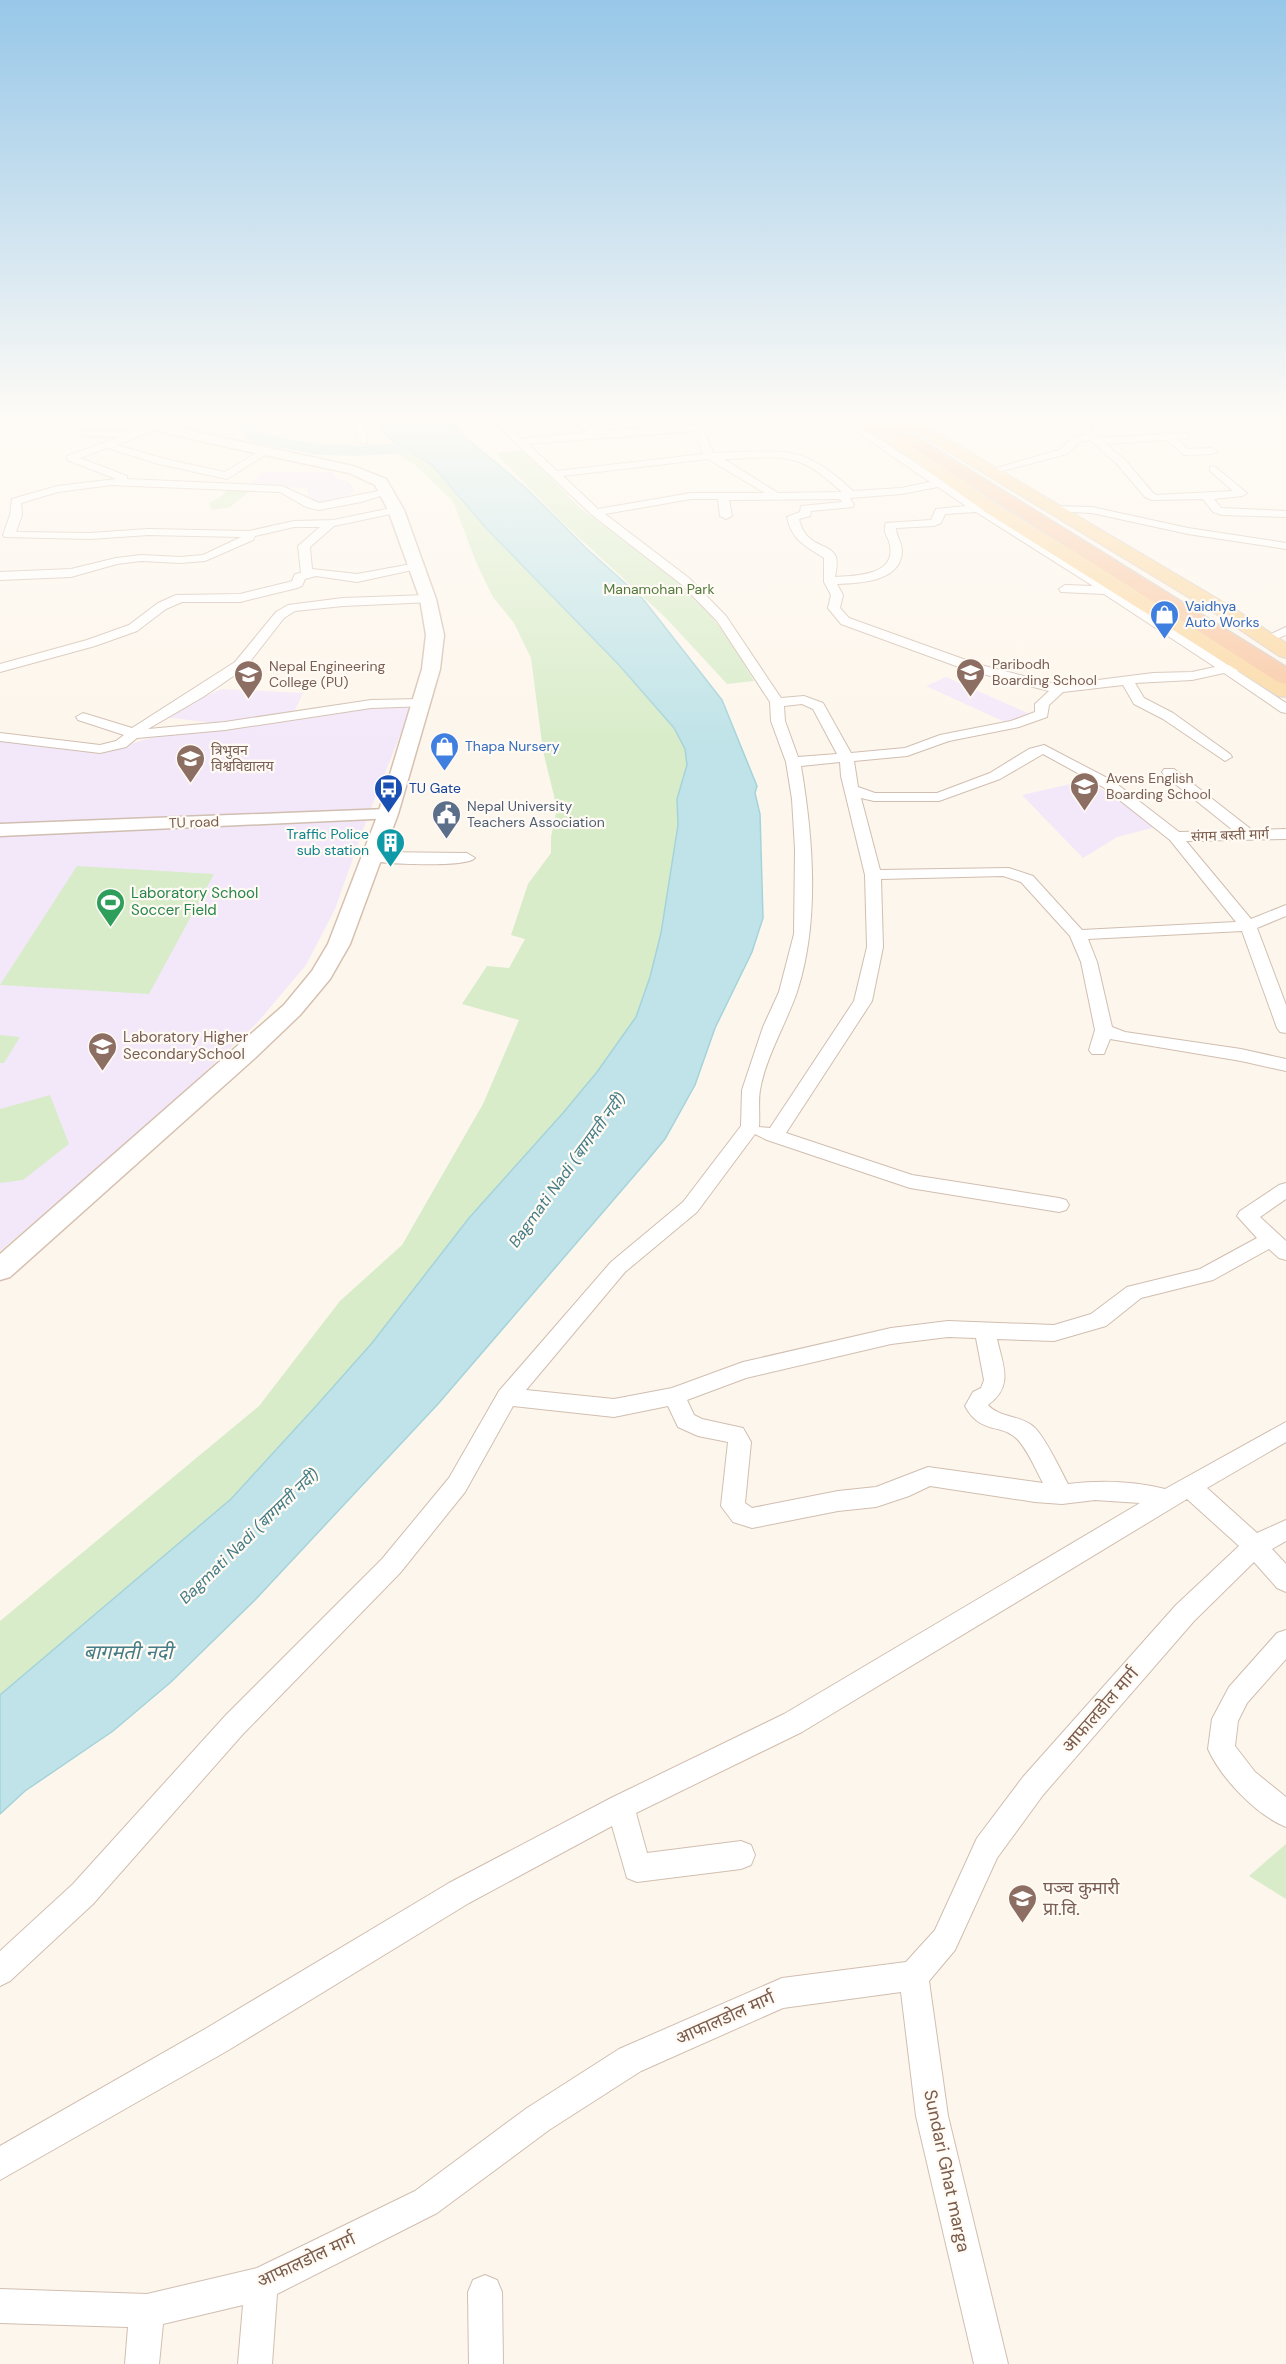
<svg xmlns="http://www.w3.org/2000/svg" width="1286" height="2364" font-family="'DM Sans','Noto Sans Devanagari',sans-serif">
	<rect width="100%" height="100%" fill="#fdf6ec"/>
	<g fill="#f3e8fa">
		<path d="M804,422H809L807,428L820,430V435H736L734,427H803Z"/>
		<path d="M263,472H335L333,476L349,482L355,491L341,501L325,507L312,503L306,488L249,485Z"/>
		<path d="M946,677L1032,715L1007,723L926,686Z"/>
		<path d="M222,689L303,693L294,712L223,724L164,717L179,707Z"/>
		<path d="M386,705H412L368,816L335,909L306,965L257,1023L152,1122L0,1251V740L105,752L160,735Z"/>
		<path d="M1088,780L1156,827L1117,837L1083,858L1022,795Z"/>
	</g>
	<g fill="#d8ecc9">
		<path d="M523,450L579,507L678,582L706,610L728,637L754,681L727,684L666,618L560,520L496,453Z"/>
		<path d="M411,452L432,465L486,528L619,665L674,728L686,749L687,765L677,799L678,825L661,933L650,977L636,1017L597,1072L563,1113L469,1218L372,1343L317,1405L231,1499L0,1695V1621L259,1406L340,1301L402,1245L483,1104L519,1020L462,1004L487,966L509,968L525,939L511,935L528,884L551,853V837L557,808L543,751L531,658L514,623L493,597L476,562L453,501L415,465L396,454Z"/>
		<path d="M230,486L252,489L230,507L212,510L209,503L221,497Z"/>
		<path d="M77,866L214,874L149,994L0,985Z"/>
		<path d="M0,1035L20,1037L4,1063H0Z"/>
		<path d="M50,1095L69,1144L23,1180L0,1183V1109Z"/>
		<path d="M1286,1844V1899L1249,1876Z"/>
	</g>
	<path fill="#bfe3e8" stroke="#a5d3da" stroke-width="1.5" d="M373,414H445L460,433L525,487L586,548L643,599L722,700L757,786L755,793L760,814L763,918L752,952L715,1028L695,1085L665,1139L646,1162L438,1404L255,1600L171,1682L113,1731L25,1791L0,1814V1695L231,1499L317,1405L372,1343L469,1218L563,1113L597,1072L636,1017L650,977L661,933L678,825L677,799L687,765L685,749L674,728L619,665L486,528L432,465L387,437Z"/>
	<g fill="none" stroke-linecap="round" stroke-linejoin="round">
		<path fill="#bfe3e8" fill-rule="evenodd" d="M226,414H243L262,434L320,445L358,446L451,440L457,441L460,445L457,449L451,450L358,456L320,455L250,442Z"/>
		<defs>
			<g id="minor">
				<path d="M348,414H358L365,426L367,444L358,442L355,426Z"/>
				<path d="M485,414H495L522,439L586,432L564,414H575L597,431L692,425L687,414H697L713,453C740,453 783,447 807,458C824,465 840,479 853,491L901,488L930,482L831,414H842L941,480L948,481V485L1066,558L1228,665L1251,662L1252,665L1251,668L1237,671L1286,703V713L1281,712L1224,673L1192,680L1135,683L1144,698L1173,713L1230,754L1232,757L1225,761L1163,719L1134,704L1123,685L1063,692L1049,705L1047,717L1019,727L949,741L907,756L854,761L858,787L875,793H937L990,773L1029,749L1044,745L1113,781L1179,832L1234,831L1164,775L1162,772L1164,769H1174L1252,830L1286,829V839L1186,841L1251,919L1286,905V916L1257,928L1286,1005V1033L1280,1032L1277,1028L1242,931L1088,939L1097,962L1112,1027L1125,1032L1241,1049L1286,1059V1071L1241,1061L1110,1039L1104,1054H1092L1089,1050L1095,1030L1081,962L1070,936L1021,882L1003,876L881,879L883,947L872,1001L786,1133L912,1175L1059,1198L1066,1200L1069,1205L1066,1210L1059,1212L910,1188L767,1140L755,1134L697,1212L625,1272L526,1390L614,1399L672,1388L743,1362L891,1328L948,1321L1054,1325L1091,1314L1127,1287L1200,1269L1257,1238L1237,1216L1240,1211L1279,1185L1286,1183V1199L1260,1217L1286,1241V1260L1279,1258L1269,1249L1213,1280L1141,1298L1106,1326L1054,1341L997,1339C1003,1366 1014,1386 988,1405C999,1418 1021,1415 1034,1427C1045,1437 1060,1469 1068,1484C1101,1480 1133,1481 1165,1489L1286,1422V1442L1207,1488L1257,1533L1286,1520V1541L1272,1549L1286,1564V1592L1277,1588L1254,1562L1194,1621L1043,1795L997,1858L955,1950L929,1981L948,2116L1008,2364H974L916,2116L901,1992L783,2008L641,2071L549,2130L437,2213L277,2294L272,2364H238L243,2305L163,2324L159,2364H125L128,2327L0,2323V2289L147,2294L257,2268L415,2191L527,2108L619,2049L782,1978L906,1962L935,1930L977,1838L1023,1777L1176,1605L1239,1546L1187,1499L802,1732L636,1813L647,1853L741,1841L751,1845L755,1855L751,1865L741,1869L637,1882L627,1878L612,1826L469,1903L227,2051L0,2180V2146L205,2029L449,1883L611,1798L784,1714L1140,1503L1095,1500L1062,1504L1035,1502L930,1486L909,1496L876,1507L838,1511L752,1528L733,1522L721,1506L728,1442L698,1436L678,1427L668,1406L614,1417L513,1406L465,1492L400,1573L243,1734L93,1904L10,1981L0,1986V1951L73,1884L225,1716L382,1559L449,1478L499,1391L611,1262L683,1202L741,1126L742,1090L763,1027L779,992L794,934L795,849L792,799L786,762L771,721L770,702L717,621L681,584L592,515ZM694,431L703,454L557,471L528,444ZM708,459L765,493H691L598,509L563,476ZM724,459C747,459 777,454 799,462C815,467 830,482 842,492L778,493ZM938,487L966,506L936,509L931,520L886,523C882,532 888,536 890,545C896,576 855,576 835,577C836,571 838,563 836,557C830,542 806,549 799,519L810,516L811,511L853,507L854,505L850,498L901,494ZM691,499H718L720,516L726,519L732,516L729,500L840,499L842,502L801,506L800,512L787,517C792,541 806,546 824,558V582L831,595L828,608L841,624L967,670L1049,691L1035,704V712L1011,721L940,735L905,748L851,753L823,703L804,696L781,698L726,616L689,578L605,514ZM976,512L1093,586L1065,585L1059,589L1061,592L1104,594L1215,667L1192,672L1153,673L1059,685L977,664L849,618L840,608L843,595L837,584C860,583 901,582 902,551C902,542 896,536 896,528L934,526L941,523L945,514ZM802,704L813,709L837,754L798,757L785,721L784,706ZM1043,754L1103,787L1170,840L1236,922L1082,930L1033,876L1009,868L880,870L861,798L874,801H939L1000,779ZM840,762L841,776L865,875L867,947L854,1001L770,1128L759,1127C760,1115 758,1102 760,1090C766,1056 786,1024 797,992C820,921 813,838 801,766ZM948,1337L976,1338L984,1380L981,1388L973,1392L965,1406C981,1436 1003,1422 1019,1441C1029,1453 1036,1470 1043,1483L928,1467L876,1487L838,1491L752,1508L745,1503L751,1442L743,1428L702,1419L694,1415L687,1400L746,1378L891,1344Z"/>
				<path d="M1097,414H1109L1088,426L1099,438L1185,433L1189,434V438L1178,439L1187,449L1212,448L1217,451L1212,454L1184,455L1167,440L1106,444L1125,460L1153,493L1157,495L1233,491L1210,471V467L1214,466L1247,493L1242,496L1214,499L1221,508L1286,511V517L1222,515L1213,512L1203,499L1152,500L1145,497L1117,464L1090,440L1079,442L1067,454L991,474L986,471L1059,450L1072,438L1085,435L1077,425Z"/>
				<path d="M1127,414H1171C1163,420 1135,420 1127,414Z"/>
				<path d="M157,423L160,424V428L117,445L165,459L225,472L261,450L270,452L227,479L159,464L107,448L80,458L127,476V479L282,486L319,503L388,489L393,492L361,502L319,510L306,507L280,492L111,485L58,492L21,503L22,515L16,532L90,533L148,529L249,531L294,521L334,520L396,507L400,508V512L334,526L310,547L312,569L357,574L417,563L423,566L417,569L357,582L316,576L305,579L302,586L297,588L240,602H182L166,609L137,631L95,646L0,672V664L87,640L129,625L158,603L176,595L240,594L289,582L292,581L295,574L301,573L298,546L320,527H294L255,536L253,540L205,561L180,563L141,561L117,564L71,577L0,580V572L71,569L116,558L141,555L180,557L203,555L241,537L148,535L90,539L5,537L3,535L10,515L12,499L57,486L116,479L67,460V456L119,437L85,436L80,433L81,431H125L129,433Z"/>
				<path d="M1054,506L1092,507L1188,528L1286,543V549L1188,534L1092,513L1050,511V507Z"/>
				<path d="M428,595L432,596V602L343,606L295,611L284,618L245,668L203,697L148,729L225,722L371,700L422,699L427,700L429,703L427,706L371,708L225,730L137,738L126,747L100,753L0,741V733L100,745L116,741L124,735L78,720L76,717L83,713L132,728L235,662L276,612L288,605L343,598Z"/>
				<path d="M1286,627V635L1266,643L1260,639Z"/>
				<path d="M372,852L467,853L475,858C466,868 382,864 367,860L364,857L367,854Z"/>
				<path d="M1286,1630V1659L1247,1703L1238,1721L1235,1746L1255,1772L1286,1797V1827C1256,1815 1221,1778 1208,1749L1212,1719L1229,1687L1277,1633Z"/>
				<path d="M485,2275L497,2280L502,2292L503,2364H469L468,2292L473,2280Z"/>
			</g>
			<path id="tertiary" d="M388,809L394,810L397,814L394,818L0,836V824Z"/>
			<path id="secondary" d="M118,414H137L162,423L205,434L353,466L386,479L404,510L436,599L444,635L440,669L398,814L350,944L330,979L300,1015L255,1058L10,1277L0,1280V1254L284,1005L312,971L328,944L378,814L422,669L426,635L420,599L388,510L375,485L349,473L204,442L152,429L120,417Z"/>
			<g id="primary">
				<path d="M848,414H866L999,505L1286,682V697L1278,696L987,513Z"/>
				<path d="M886,414H905L1235,609L1286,643V658L1279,656L1221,617Z"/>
			</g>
			<path id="trunk" d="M861,414H880L1286,667V684L1278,682Z"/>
		</defs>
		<use href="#minor" stroke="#d1beb0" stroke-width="2"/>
		<use href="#tertiary" stroke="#d1beb0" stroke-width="3"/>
		<use href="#secondary" stroke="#d6c0b0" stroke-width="3"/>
		<use href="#primary" stroke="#dad1cd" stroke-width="2"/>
		<use href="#trunk" stroke="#dad1cd" stroke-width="3"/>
		<use href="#minor" fill="#fff" fill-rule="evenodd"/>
		<use href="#tertiary" fill="#fff" fill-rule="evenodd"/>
		<use href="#secondary" fill="#fff" fill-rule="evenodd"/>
		<use href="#primary" fill="#fbd9a5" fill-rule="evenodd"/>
		<use href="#trunk" fill="#f9c8a4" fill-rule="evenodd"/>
	</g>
	<linearGradient id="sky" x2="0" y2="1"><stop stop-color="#97c7e8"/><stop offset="0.56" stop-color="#fefbf6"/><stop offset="1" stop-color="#fefbf6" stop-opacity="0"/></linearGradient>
	<rect width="1286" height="745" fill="url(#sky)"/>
	<defs>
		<symbol id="shop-pin" viewBox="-11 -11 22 30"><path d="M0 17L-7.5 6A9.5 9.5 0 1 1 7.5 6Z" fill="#3f7fe0" stroke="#fffaf3"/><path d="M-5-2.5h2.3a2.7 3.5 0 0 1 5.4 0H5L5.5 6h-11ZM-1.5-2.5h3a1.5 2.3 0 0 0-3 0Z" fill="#fff"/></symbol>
		<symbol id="school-pin" viewBox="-11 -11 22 30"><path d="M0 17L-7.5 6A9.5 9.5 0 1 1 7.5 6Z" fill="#8d6e63" stroke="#fffaf3"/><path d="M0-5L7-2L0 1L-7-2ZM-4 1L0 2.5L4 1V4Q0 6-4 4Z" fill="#fff"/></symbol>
		<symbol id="university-pin" viewBox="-11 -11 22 30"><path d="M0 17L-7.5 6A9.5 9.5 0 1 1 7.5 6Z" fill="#8d6e63" stroke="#fffaf3"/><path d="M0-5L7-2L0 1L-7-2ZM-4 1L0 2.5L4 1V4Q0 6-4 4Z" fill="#fff"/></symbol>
		<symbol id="bus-pin" viewBox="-11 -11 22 30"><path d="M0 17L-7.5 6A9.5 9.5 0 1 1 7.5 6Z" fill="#1a4fb4" stroke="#fffaf3"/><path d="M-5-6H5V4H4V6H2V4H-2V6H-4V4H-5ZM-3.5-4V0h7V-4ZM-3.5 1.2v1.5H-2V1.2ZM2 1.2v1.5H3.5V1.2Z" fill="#fff"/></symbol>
		<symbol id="civic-pin" viewBox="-11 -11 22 30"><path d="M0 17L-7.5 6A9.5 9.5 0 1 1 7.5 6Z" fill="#5c6f8a" stroke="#fffaf3"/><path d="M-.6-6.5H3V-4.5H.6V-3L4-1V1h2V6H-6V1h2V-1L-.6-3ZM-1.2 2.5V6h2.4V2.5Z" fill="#fff"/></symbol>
		<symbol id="building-pin" viewBox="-11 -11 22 30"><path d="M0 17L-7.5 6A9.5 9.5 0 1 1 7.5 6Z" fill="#0f9aa8" stroke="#fffaf3"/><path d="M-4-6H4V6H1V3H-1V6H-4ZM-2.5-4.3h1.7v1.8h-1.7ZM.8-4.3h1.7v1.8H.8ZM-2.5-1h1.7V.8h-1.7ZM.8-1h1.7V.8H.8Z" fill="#fff"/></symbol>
		<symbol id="stadium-pin" viewBox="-11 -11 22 30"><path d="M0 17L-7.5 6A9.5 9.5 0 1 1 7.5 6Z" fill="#2e9e5b" stroke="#fffaf3"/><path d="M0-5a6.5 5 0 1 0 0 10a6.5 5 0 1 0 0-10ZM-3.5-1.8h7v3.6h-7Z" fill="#fff"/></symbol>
	</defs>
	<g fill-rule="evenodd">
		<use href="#shop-pin" x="1148" y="598" width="33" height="45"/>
		<use href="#school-pin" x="954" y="656" width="33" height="45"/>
		<use href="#university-pin" x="232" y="658" width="33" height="45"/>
		<use href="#shop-pin" x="428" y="730" width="33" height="45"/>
		<use href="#university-pin" x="174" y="742" width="33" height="45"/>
		<use href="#school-pin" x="1068" y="770" width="33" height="45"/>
		<use href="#bus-pin" x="372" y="772" width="33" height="45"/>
		<use href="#civic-pin" x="430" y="798" width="33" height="45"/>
		<use href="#building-pin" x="374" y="826" width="33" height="45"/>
		<use href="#stadium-pin" x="94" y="886" width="33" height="45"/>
		<use href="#school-pin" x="86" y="1030" width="33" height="45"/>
		<use href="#school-pin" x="1006" y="1882" width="33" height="45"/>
	</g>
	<g text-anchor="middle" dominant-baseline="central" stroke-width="4.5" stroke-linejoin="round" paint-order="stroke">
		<g font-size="14" fill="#537a41" stroke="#fffaf3">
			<text x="659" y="589">Manamohan Park</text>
		</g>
		<g font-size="14" fill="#366cbe" stroke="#fffaf3" text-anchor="start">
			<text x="1185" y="606">Vaidhya<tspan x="1185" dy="16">Auto Works</tspan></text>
			<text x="465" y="746">Thapa Nursery</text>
		</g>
		<g font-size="14" fill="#785e54" stroke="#fffaf3" text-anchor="start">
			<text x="992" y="664">Paribodh<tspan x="992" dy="16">Boarding School</tspan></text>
			<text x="269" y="666">Nepal Engineering<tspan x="269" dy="16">College (PU)</tspan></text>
			<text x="211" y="750">त्रिभुवन<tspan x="211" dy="16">विश्वविद्यालय</tspan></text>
			<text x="1106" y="778">Avens English<tspan x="1106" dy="16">Boarding School</tspan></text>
		</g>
		<g font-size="14" fill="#164399" stroke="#fffaf3" text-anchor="start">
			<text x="409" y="788">TU Gate</text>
		</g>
		<g font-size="14" fill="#4e5e75" stroke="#fffaf3" text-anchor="start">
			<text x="467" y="806">Nepal University<tspan x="467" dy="16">Teachers Association</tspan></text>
		</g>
		<g font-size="14" fill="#7a5c4d" stroke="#fffaf3">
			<text transform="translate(194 822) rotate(-2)">TU road</text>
			<text transform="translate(1230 835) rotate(-2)">संगम बस्ती मार्ग</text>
		</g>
		<g font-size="14" fill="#0d838f" stroke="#fffaf3" text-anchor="end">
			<text x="369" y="834">Traffic Police<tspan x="369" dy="16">sub station</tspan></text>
		</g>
		<g font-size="15" fill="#27864d" stroke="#fffaf3" text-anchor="start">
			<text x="131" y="893">Laboratory School<tspan x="131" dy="17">Soccer Field</tspan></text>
		</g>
		<g font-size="15" fill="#785e54" stroke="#fffaf3" text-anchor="start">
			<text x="123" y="1037">Laboratory Higher<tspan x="123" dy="17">SecondarySchool</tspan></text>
		</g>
		<g font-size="16" font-style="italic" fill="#437c86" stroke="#fffaf3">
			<text transform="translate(567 1170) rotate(-54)">Bagmati Nadi (बागमती नदी)</text>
			<text transform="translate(249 1536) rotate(-44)">Bagmati Nadi (बागमती नदी)</text>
		</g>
		<g font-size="18" fill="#7a5c4d" stroke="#fffaf3">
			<text transform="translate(1100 1710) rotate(-49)">आफालडोल मार्ग</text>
			<text transform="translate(725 2018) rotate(-24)">आफालडोल मार्ग</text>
			<text transform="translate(947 2171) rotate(78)">Sundari Ghat marga</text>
			<text transform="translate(306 2260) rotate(-25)">आफालडोल मार्ग</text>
		</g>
		<g font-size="18" fill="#785e54" stroke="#fffaf3" text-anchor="start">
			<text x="1043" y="1888">पञ्च कुमारी<tspan x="1043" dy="21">प्रा.वि.</tspan></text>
		</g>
		<g font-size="20" font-style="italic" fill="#437c86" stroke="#fffaf3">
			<text x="128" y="1652">बागमती नदी</text>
		</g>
	</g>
</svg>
